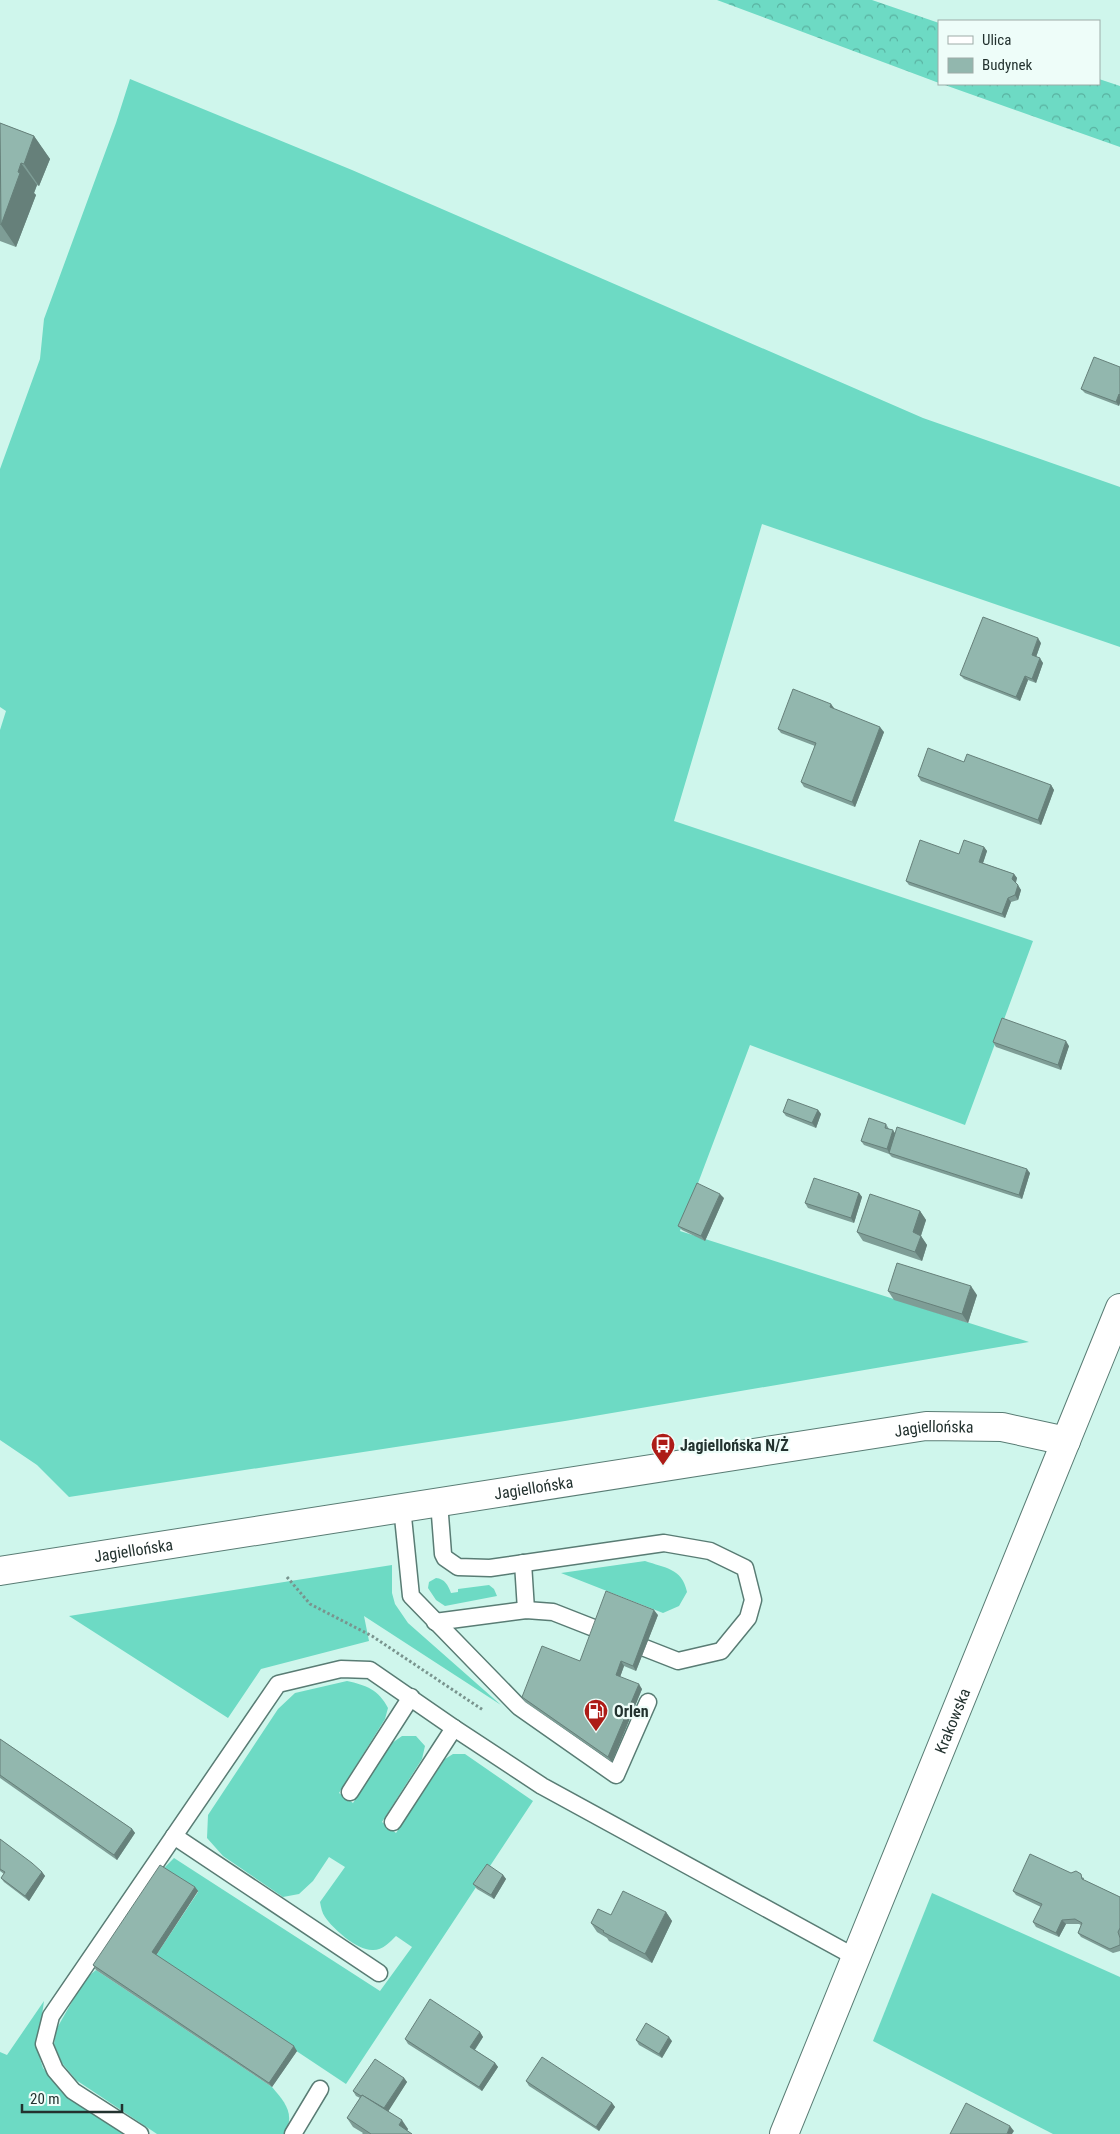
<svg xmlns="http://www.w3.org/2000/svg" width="1120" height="2134" font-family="'Roboto Condensed',sans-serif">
	<defs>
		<pattern id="forest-crowns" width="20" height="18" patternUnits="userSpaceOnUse" patternTransform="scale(1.25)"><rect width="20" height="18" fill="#6ddac4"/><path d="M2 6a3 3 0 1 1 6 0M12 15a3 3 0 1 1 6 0" fill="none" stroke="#59b1a0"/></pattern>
	</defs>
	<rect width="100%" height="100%" fill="#cff6ec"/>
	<g fill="#6ddac4">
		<path d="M130,79L352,170L923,418L1120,487V647L762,524L674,821L1033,941L965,1125L750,1045L680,1231L1029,1342L565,1421L69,1497L37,1465L0,1440V730L6,711L0,707V469L40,359L44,319L116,123Z"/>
		<path d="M645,1561C665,1568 682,1568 687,1592L679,1606L663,1613L561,1573Z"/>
		<path d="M392,1565V1593L395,1604L408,1623L501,1705L364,1616L369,1641L261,1669L228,1718L69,1616Z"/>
		<path d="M436,1578C445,1579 448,1585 451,1593L458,1592V1589L489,1585L494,1589L497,1596L445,1606L436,1600L428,1588L429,1582Z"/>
		<path d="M347,1681C366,1685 379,1690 388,1708L385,1719L339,1793L353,1803L392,1743L402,1736H416L425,1746L422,1759L382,1822L396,1833L445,1759L453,1754H465L533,1801L346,2084L155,1957L198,1892L163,1869L174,1858L380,1991L412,1947L396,1936C390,1942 383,1950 373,1950C358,1951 333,1929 325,1917C322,1913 321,1907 320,1902L345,1867L329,1857L313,1881L299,1894L283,1897L223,1856L207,1838L208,1815L278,1709L295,1693Z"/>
		<path d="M932,1893L1120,1977V2134H1053L873,2041Z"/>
		<path d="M96,1970L272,2087C285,2102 296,2115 284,2134H157L76,2080L62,2063L54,2044L57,2028L85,1979Z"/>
		<path d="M44,2001L37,2049L43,2068L56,2084L130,2134H0V2052L7,2055Z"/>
	</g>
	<g fill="url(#forest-crowns)">
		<path d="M717,0H872L939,23V83Z"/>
		<path d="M1099,79L1120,86V147L942,84H1099Z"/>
	</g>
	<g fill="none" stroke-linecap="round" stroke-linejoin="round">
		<defs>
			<g id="service">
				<path d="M402,1507L411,1596L519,1707L616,1775L648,1702"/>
				<path d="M523,1563L526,1610"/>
				<path d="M435,1622L526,1610L553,1612L678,1661L721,1651L748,1618L753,1600L745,1568L710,1551L664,1543L490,1568L458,1567L445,1558L443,1554L439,1502"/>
				<path d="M350,1792L411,1697"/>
				<path d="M393,1822L454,1728"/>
				<path d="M174,1836L379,1973"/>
				<path d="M140,2134L73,2091L55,2070L44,2044L51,2016L278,1684L341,1669L370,1670L454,1728L542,1786L855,1957"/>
				<path d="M293,2134L320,2089"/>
			</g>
			<g id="tertiary">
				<path id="s1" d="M0,1571L926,1426L1002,1427L1066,1441"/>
			</g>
			<g id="primary">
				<path id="s2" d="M784,2134L1120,1308"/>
			</g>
		</defs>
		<use href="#service" stroke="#597c74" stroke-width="19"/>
		<use href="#tertiary" stroke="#597c74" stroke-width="30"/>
		<use href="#primary" stroke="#597c74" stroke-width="30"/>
		<path stroke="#79948e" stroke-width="3" stroke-dasharray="2.5 2.5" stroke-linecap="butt" d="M287,1577L310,1604L372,1636L483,1710"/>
		<use href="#service" stroke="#fff" stroke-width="16"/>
		<use href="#tertiary" stroke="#fff" stroke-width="28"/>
		<use href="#primary" stroke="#fff" stroke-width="28"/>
	</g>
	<g fill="#7e9d96">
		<path d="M0,123L34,136L50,159L39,186L37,185L34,193L36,195L16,247L0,241Z"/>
		<path d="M1120,367V403L1119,406L1085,393L1081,389Z"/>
		<path d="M1041,643L1036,657L1043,663L1036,683L1028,680L1020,701L964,679L960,675Z"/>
		<path d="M834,708V709L884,732L855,807L804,787L801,782L815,746L781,733L778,729Z"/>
		<path d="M918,776L1051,785L1054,790L1041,825L921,781Z"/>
		<path d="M984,847L987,851L983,863L1014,874L1017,878L1016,883L1021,890L1018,900L1011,902L1005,918L909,885L906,881L959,854Z"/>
		<path d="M993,1042L1069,1046L1061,1070L996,1047Z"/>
		<path d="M818,1110L821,1114L816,1128L786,1116L783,1112Z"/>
		<path d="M886,1124L889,1129L895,1133L1030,1173L1022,1199L892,1157L889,1154L864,1145L861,1141Z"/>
		<path d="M859,1193L862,1197L854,1223L808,1208L805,1203Z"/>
		<path d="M724,1198L705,1241L682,1230L678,1226Z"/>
		<path d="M920,1211L926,1220L921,1236L927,1245L922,1261L863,1241L857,1232Z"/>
		<path d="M888,1291L977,1295L968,1323L894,1300Z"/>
		<path d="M658,1615L636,1671L624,1666L620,1677L642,1689L612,1762L525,1702L522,1697Z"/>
		<path d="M0,1739L132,1829L135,1833L117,1860L0,1778Z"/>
		<path d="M0,1839L42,1872L45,1876L29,1901L4,1882L1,1878L4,1874L0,1871Z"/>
		<path d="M1071,1873L1084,1878V1880L1120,1897V1951L1113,1953L1081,1937L1078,1933L1081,1925L1079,1924H1066L1059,1937L1036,1927L1033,1922L1041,1907L1016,1895L1013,1891Z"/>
		<path d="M503,1875L506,1879L494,1899L477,1889L473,1884Z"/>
		<path d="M195,1887L198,1891L156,1955L297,2051L272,2087L96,1970L93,1965Z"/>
		<path d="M666,1912L672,1921L652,1963L609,1941L607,1938L597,1932L591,1923L611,1915Z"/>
		<path d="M480,2032L483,2037L475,2050L495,2063L498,2067L482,2091L408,2044L405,2039Z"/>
		<path d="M636,2040L672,2041L662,2058L639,2045Z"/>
		<path d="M404,2078L407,2082L388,2111L408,2129L407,2131L412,2134H362L363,2133L353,2127L347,2118L360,2098L356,2096L353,2091Z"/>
		<path d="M526,2081L612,2103L615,2107L599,2131L529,2086Z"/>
	</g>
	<g fill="#66807a">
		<path d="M34,136L50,159L39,186L24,164Z"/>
		<path d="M21,163L37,185L34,193L36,195L16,247L1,225Z"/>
		<path d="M1119,394L1120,396V403L1119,406L1116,402Z"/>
		<path d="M1038,638L1041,643L1035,660L1032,655Z"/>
		<path d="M1040,658L1043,663L1036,683L1032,679Z"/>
		<path d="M1025,676L1028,680L1020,701L1016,697Z"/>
		<path d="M831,704L834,708L833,712L830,707Z"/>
		<path d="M880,727L884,732L855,807L852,802Z"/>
		<path d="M1051,785L1054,790L1041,825L1038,820Z"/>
		<path d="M984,847L987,851L982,866L979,862Z"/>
		<path d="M1014,874L1017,878L1015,884L1012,879Z"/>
		<path d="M1018,885L1021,890L1018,900L1015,895Z"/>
		<path d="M1008,898L1011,902L1005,918L1002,914Z"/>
		<path d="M1066,1041L1069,1046L1061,1070L1058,1065Z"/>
		<path d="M818,1110L821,1114L816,1128L812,1123Z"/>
		<path d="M893,1130L896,1135L890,1154L887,1149Z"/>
		<path d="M1027,1169L1030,1173L1022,1199L1019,1195Z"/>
		<path d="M859,1193L862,1197L854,1223L851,1218Z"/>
		<path d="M720,1194L724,1198L705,1241L701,1236Z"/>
		<path d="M920,1211L926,1220L919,1241L913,1232Z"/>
		<path d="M921,1236L927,1245L922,1261L915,1252Z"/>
		<path d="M971,1286L977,1295L968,1323L962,1314Z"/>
		<path d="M654,1610L658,1615L636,1671L633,1666Z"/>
		<path d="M621,1661L624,1666L619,1680L616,1675Z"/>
		<path d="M639,1684L642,1689L612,1762L608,1757Z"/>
		<path d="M132,1829L135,1833L117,1860L114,1855Z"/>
		<path d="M42,1872L45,1876L29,1901L25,1896Z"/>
		<path d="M503,1875L506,1879L494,1899L491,1895Z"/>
		<path d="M195,1887L198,1891L155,1957L152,1952Z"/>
		<path d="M666,1912L672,1921L652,1963L645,1954Z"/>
		<path d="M1062,1920L1066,1924L1059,1937L1056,1933Z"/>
		<path d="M480,2032L483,2037L473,2052L470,2047Z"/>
		<path d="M669,2037L672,2041L662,2058L659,2054Z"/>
		<path d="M294,2046L297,2051L272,2087L269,2083Z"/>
		<path d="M495,2063L498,2067L482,2091L479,2087Z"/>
		<path d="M404,2078L407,2082L386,2115L383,2110Z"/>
		<path d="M612,2103L615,2107L599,2131L596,2127Z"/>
		<path d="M402,2120L408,2129L405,2134L399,2125Z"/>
		<path d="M1010,2126L1014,2131L1012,2134H1007Z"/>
	</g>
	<g fill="#92b7ae" stroke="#66807a">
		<path d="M0,123L34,136L24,164L21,163L18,172L20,173L1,225Z"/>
		<path d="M1094,357L1120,367V395L1119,394L1116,402L1081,389Z"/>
		<path d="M983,617L1038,638L1032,655L1040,658L1032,679L1025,676L1016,697L960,675Z"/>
		<path d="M793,689L831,704L830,707L880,727L852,802L801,782L816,743L778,729Z"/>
		<path d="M928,748L964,762L967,754L1051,785L1038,820L918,776Z"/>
		<path d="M920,840L959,854L964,840L984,847L979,862L1014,874L1012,879L1018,885L1015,895L1008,898L1002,914L906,881Z"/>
		<path d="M1002,1018L1066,1041L1058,1065L993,1042Z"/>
		<path d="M788,1099L818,1110L812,1123L783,1112Z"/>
		<path d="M869,1118L886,1124L885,1128L893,1130L887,1149L861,1141Z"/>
		<path d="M897,1127L1027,1169L1019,1195L889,1153Z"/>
		<path d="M814,1178L859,1193L851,1218L805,1203Z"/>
		<path d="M697,1183L720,1194L701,1236L678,1226Z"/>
		<path d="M870,1194L920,1211L913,1232L921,1236L915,1252L857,1232Z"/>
		<path d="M897,1263L971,1286L962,1314L888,1291Z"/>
		<path d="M606,1591L654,1610L633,1666L621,1661L616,1675L639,1684L608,1757L522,1697L542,1646L580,1661Z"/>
		<path d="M0,1739L132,1829L114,1855L0,1775Z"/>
		<path d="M0,1839L32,1863L42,1872L25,1896L1,1878L5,1872L0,1869Z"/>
		<path d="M1030,1854L1071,1873L1076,1871L1081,1874L1082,1879L1120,1897V1928L1118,1932L1120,1938V1945L1110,1949L1078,1933L1082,1923L1075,1919L1062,1920L1056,1933L1033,1922L1042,1904L1013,1891Z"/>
		<path d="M487,1864L503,1875L491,1895L473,1884Z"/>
		<path d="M160,1865L195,1887L152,1952L294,2046L269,2083L93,1965Z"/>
		<path d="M623,1891L666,1912L645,1954L603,1932L604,1931L591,1923L598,1909L611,1915Z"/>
		<path d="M430,1999L480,2032L470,2047L495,2063L479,2087L405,2039Z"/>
		<path d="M646,2023L669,2037L659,2054L636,2040Z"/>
		<path d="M542,2057L612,2103L596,2127L526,2081Z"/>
		<path d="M375,2059L404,2078L384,2108L362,2095L361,2096L353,2091Z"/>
		<path d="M362,2095L402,2120L399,2125L412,2134H371L347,2118Z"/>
		<path d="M966,2103L1010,2126L1007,2134H950Z"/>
	</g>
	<defs>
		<symbol id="bus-pin" viewBox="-11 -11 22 30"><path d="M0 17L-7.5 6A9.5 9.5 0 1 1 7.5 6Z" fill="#ad1c17" stroke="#eefdf9"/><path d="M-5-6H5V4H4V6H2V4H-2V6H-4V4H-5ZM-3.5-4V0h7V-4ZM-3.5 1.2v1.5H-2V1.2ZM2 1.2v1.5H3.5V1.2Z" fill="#fff"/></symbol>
		<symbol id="fuel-pin" viewBox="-11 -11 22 30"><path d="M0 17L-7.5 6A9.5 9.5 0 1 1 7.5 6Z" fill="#ad1c17" stroke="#eefdf9"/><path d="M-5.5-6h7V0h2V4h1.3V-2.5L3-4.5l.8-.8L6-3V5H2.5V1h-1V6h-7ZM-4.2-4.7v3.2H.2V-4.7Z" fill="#fff"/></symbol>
	</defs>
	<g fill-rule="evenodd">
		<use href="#bus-pin" x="649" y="1431" width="28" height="38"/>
		<use href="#fuel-pin" x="582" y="1697" width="28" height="38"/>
	</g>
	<g text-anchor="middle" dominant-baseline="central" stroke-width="4.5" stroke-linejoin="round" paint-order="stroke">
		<g font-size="16" fill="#23322f" stroke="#eefdf9">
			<text stroke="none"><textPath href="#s1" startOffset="945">Jagiellońska</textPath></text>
			<text stroke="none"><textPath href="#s1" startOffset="540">Jagiellońska</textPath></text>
			<text stroke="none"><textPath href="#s1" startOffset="135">Jagiellońska</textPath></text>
			<text stroke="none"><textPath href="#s2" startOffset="446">Krakowska</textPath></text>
		</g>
		<g font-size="16" font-weight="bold" fill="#23322f" stroke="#eefdf9" text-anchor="start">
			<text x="680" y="1445">Jagiellońska N/Ż</text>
			<text x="614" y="1711">Orlen</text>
		</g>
	</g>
	<rect x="938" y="20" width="162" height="65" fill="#eefdf9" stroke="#9daca8"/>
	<rect x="948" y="36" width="25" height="8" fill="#ffffff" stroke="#9daca8"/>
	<text x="982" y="45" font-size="15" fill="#23322f">Ulica</text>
	<rect x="948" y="58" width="25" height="15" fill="#92b7ae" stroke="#9daca8"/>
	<text x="982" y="70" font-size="15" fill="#23322f">Budynek</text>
	<path d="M22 2104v8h100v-8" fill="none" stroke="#23322f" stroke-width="2.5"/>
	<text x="30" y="2104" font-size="15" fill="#23322f" stroke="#eefdf9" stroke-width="4" paint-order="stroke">20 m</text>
</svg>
